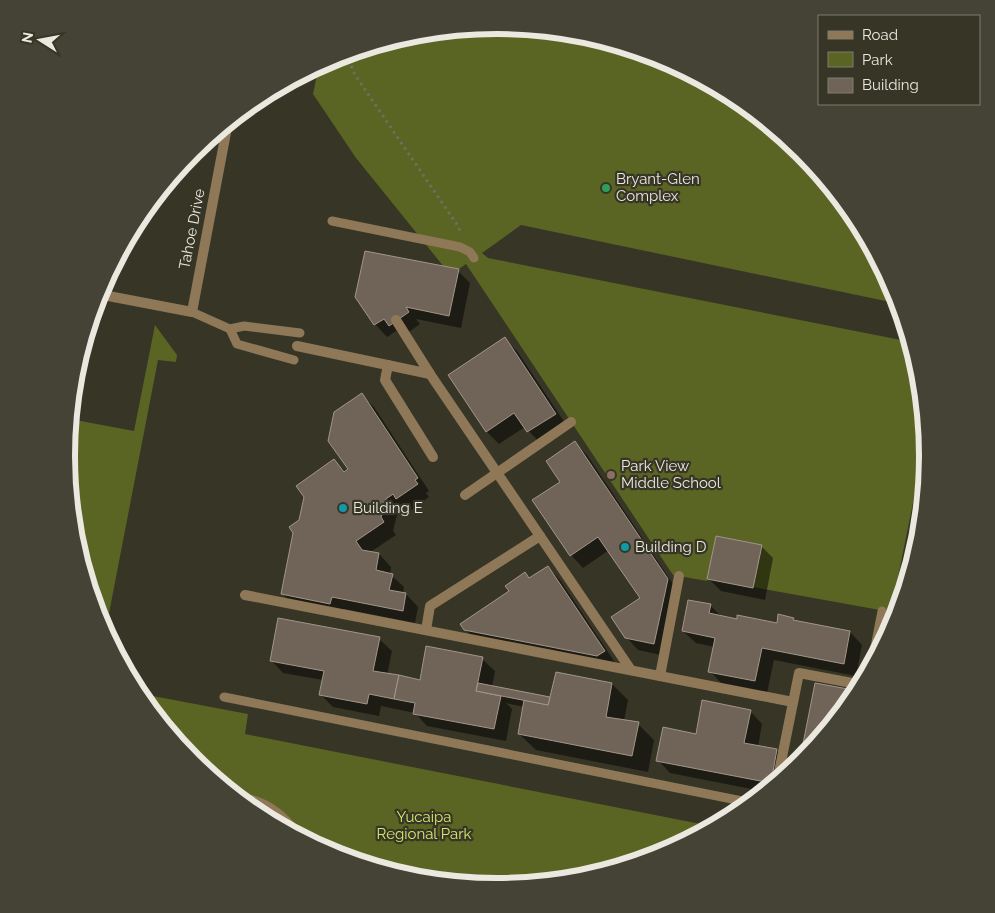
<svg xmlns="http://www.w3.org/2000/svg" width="995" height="913" font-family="Raleway,sans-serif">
	<rect width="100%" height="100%" fill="#373526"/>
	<g fill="#5a6423">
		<path d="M497,25L582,33L663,58L737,98L803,152L856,217L896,292L900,304L521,225L482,253L488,258L911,342L921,373L927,433L891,612L753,587L761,545L716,536L707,581L673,575L466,264L459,269L444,267L356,158L313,94L319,65L333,58L414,33Z"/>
		<path d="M155,325L177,355L176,362L158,360L105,634L99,621L74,540L66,456L70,419L134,431Z"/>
		<path d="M925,493L921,541L907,585Z"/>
		<path d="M137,693L248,714L245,734L716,827L662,855L581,880L497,888L413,880L332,855L258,815L192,761Z"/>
	</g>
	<g fill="#0007">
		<path d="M458,271L470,283L461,328L416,319L420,324L402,337L396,331L387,337L375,324Z"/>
		<path d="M504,339L517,351L567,426L541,444L525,427L499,444L487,432L449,376Z"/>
		<path d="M361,395L374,407L429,491L426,493L429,497L410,511L406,507L398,511L393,531L396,535L369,553L379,554L391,567L390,574L404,587L403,594H406L418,607L415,623L344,609L342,616L295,607L283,594L300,521L334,461L346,472L350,470Z"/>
		<path d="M575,443L587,455L679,593L666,656L638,650L626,637L641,598L609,550L583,568L571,555L561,482Z"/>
		<path d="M761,546L773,558L765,600L721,591L709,579Z"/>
		<path d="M548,567L560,580L616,664L478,642L465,629L510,592L525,573L530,579Z"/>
		<path d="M710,605L722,617L778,624L793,619L796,621L850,632L862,645L856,676L774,660L767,693L722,684L710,671L715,647L696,643L683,631Z"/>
		<path d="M379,639L392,651L387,675L421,681L482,659L495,671L492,687L551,699L612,684L628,700L624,721L638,724L654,740L648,772L536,750L519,734L524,707L506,703L512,709L506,741L427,726L415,713L381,706L379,716L333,707L321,695L323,680L283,673L271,660Z"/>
		<path d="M816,684L847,690L855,698L801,763Z"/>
		<path d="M750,711L762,724L758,747L776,750L789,763L787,775L766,792L670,773L658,760L697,735Z"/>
	</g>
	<g fill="#706458" stroke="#a39589">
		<path d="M365,251L459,269L449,316L406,307L409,312L389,326L384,319L374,325L355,297Z"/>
		<path d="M505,337L556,414L527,432L514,413L486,432L448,375Z"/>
		<path d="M362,393L418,478L415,480L418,484L396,499L393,494L386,499L381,517L384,522L356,541L362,550L379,553L376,570L393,574L389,590L406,593L403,611L332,597L330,604L281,594L293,533L289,527L299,520L304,497L296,486L334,459L344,472L348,469L328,441L334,412Z"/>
		<path d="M575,441L668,579L654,644L625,638L611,617L640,598L598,537L570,556L532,500L560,482L546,461Z"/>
		<path d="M716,536L762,545L753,588L707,579Z"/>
		<path d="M548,566L605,651L597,656L464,630L460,624L509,591L505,586L525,572L529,578Z"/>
		<path d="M688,600L711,604L709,613L737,619V615L777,623L778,614L794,618L793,620L850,631L844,664L762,648L755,681L708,672L715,638L682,631Z"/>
		<path d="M278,618L380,637L373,671L399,675L394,699L369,694L367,704L319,695L324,671L270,661Z"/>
		<path d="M426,646L483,657L476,691L501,696L494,729L413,714L415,703L394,699L399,675L420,680Z"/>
		<path d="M556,672L612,683L606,717L639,722L632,756L518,734L524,700L548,705Z"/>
		<path d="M478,683L550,697L548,705L476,691Z"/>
		<path d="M815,683L848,689L843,712L799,764Z"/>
		<path d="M702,700L751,710L744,743L777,749L771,783L656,761L663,727L696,734Z"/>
	</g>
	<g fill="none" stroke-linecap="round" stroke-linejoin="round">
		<path stroke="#706e61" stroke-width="3" stroke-dasharray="2.5 4" stroke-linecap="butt" d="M346,54L355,75L458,226L461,234"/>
		<g stroke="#8f7858" stroke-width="9">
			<path d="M332,221L460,247L470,252L474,258"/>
			<path d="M192,312L230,329L244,326L300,333"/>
			<path d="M230,329L237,344L294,360"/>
			<path d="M871,668L882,611"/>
			<path d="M224,697L752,803"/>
		</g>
		<g stroke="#8f7858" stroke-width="10">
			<path d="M98,294L192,312L228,122"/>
			<path d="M396,320L430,374"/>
			<path d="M297,346L430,374L631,670"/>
			<path d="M388,365L385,380L433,457"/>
			<path d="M465,495L571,422"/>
			<path d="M245,595L793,702"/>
			<path d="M426,630L430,606L540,536"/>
			<path d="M660,676L679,576"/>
			<path d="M777,782L799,673L852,683"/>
			<path d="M235,797C261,799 281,812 296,833"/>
		</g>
	</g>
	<circle fill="#2e9e5b" stroke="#373526" stroke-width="2" cx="606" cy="188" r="5"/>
	<circle fill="#8d6e63" stroke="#373526" stroke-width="2" cx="611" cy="475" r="5"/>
	<g fill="#0f9aa8" stroke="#373526" stroke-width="2">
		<circle cx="343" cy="508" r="5"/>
		<circle cx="625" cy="547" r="5"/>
	</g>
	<g text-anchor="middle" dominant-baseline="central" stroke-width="4.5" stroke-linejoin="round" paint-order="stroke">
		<g font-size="15" fill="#eae8df" stroke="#373526" text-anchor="start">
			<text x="616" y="179">Bryant-Glen<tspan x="616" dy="17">Complex</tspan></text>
			<text x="621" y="466">Park View<tspan x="621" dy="17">Middle School</tspan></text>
			<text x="353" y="508">Building E</text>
			<text x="635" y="547">Building D</text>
		</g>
		<g font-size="15" fill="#eae8df" stroke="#373526">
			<text transform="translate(192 229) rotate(-79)">Tahoe Drive</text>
		</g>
		<g font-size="15" fill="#d3e76b" stroke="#373526">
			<text x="424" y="817">Yucaipa<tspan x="424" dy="17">Regional Park</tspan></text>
		</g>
	</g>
	<path d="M0 0H995V913H0ZM75 456a422 422 0 1 1 844 0a422 422 0 1 1-844 0Z" fill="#454335" fill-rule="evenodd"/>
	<path fill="none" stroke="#eae8df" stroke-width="6" d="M75 456a422 422 0 1 1 844 0a422 422 0 1 1-844 0Z"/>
	<rect x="818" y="15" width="162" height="90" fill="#373526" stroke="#7f7d70"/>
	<rect x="828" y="31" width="25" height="8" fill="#8f7858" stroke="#7f7d70"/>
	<text x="862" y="40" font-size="15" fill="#eae8df">Road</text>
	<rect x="828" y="52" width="25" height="15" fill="#5a6423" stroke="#7f7d70"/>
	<text x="862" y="65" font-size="15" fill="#eae8df">Park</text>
	<rect x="828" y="78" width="25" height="15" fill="#706458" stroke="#7f7d70"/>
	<text x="862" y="90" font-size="15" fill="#eae8df">Building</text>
	<g transform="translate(40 40) rotate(281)" stroke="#373526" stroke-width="4" paint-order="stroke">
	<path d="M0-4L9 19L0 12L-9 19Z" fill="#eae8df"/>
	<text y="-8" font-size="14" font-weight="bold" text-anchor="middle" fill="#eae8df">N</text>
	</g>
</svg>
